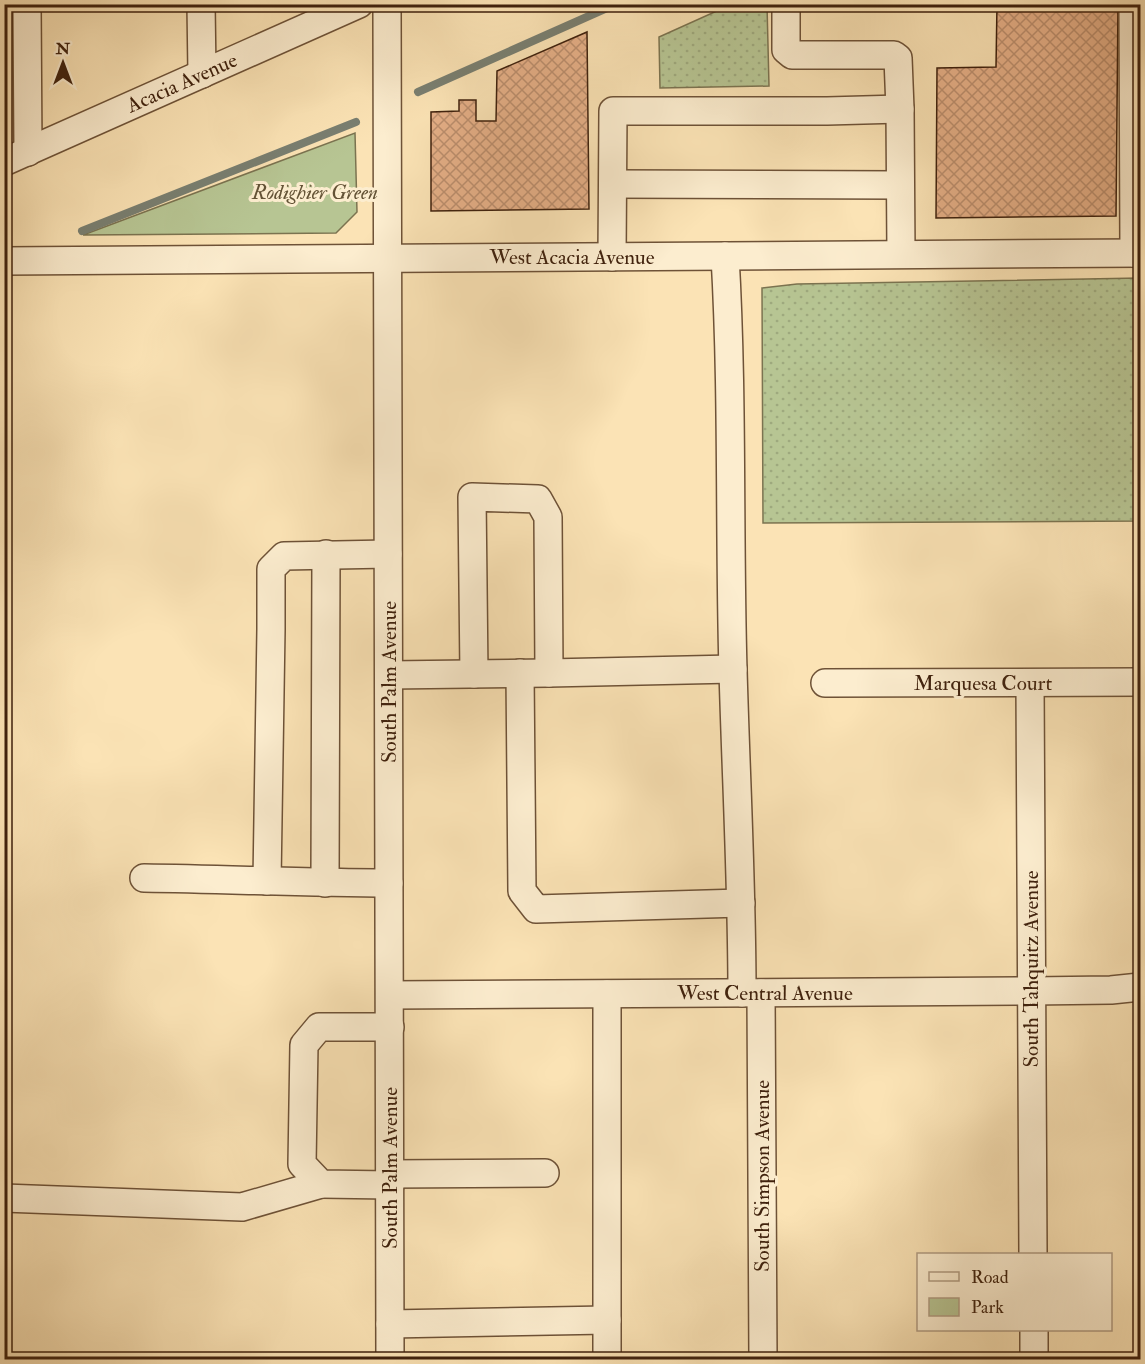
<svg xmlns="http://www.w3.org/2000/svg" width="1145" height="1364" font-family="'IM FELL Double Pica',serif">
	<defs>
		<pattern id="grass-dots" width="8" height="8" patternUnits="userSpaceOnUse" patternTransform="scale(1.5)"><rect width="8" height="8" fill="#b7c593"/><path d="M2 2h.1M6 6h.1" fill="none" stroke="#9ea97e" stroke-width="1.8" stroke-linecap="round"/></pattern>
		<pattern id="building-cross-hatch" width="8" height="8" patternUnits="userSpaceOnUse" patternTransform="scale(1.5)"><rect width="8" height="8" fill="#e5af87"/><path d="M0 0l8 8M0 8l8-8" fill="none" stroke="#bb8e6d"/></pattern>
	</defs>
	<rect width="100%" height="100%" fill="#fbe3b5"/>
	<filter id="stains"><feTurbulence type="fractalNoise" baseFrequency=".00333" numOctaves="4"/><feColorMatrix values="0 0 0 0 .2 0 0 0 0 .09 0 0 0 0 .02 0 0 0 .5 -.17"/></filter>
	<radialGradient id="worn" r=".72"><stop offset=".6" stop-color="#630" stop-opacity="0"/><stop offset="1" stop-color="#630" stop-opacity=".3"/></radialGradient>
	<g fill="url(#grass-dots)" stroke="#7b7350" stroke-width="1.5">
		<path d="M730,5H767L769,86L660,88L659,37Z"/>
		<path d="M1140,278V521L763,523L762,288L797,284Z"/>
	</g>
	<path fill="#b7c593" stroke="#7b7350" stroke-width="1.5" d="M355,133L357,212L336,233L83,235Z"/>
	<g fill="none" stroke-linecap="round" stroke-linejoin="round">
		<g stroke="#797f71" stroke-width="8">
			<path d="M418,92L616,4"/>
			<path d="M82,231L356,122"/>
		</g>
	</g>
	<g fill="url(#building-cross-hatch)" stroke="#3f210d" stroke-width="1.5">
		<path d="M997,4H1118L1116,216L936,218L937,68L996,67Z"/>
		<path d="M587,32L589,209L431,211V112L459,111V100H476V121H496L497,71Z"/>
	</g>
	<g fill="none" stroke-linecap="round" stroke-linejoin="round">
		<defs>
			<g id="minor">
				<path d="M27,4L28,152"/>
				<path d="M201,4L202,74"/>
				<path d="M387,4L390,1360"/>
				<path d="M786,4V50L792,55H894L898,58L900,109L901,254"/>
				<path d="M1133,4L1134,253"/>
				<path d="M4,162L359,4"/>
				<path d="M613,184L900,185"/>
				<path d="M725,256C733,394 729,532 733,670C736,778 742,885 742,993"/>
				<path d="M612,257L613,111H827L900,109"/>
				<path d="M4,261L1140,253"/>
				<path d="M520,673L522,891L536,909L741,903"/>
				<path d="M474,674L472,497L538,499L548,517L549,673"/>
				<path d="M389,675L549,673L733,669"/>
				<path d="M825,683L1140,682"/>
				<path d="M1030,683L1033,1254"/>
				<path d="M144,878C226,879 307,883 389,883"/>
				<path d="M267,881L271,629V569L284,556L388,554"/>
				<path d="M325,883L326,554"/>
				<path d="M761,993L763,1360"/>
				<path d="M607,994V1360"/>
				<path d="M390,995L1031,991L1111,990L1140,987"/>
				<path d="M390,1027H319L304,1045L302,1164L321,1184L390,1185"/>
				<path d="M390,1174L545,1173"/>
				<path d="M4,1198L242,1207L321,1184"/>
				<path d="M390,1324L607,1320"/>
				<path d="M1034,1330V1360"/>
			</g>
		</defs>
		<use href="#minor" stroke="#6e5237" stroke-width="30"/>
		<use href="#minor" stroke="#fcedcf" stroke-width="27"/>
	</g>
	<g text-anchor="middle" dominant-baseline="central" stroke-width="6" stroke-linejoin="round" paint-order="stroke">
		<g font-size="21" fill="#3f210d" stroke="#fcedcf">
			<text transform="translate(182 83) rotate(-24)">Acacia Avenue</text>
			<text x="572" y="257">West Acacia Avenue</text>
			<text transform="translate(389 682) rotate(-90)">South Palm Avenue</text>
			<text x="983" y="683">Marquesa Court</text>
			<text transform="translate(1031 969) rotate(-90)">South Tahquitz Avenue</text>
			<text x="765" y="993">West Central Avenue</text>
			<text transform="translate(390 1168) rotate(-90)">South Palm Avenue</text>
			<text transform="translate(762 1176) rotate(-90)">South Simpson Avenue</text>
		</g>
		<g font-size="21" font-style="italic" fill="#635235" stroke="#fcedcf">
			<text x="315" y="192">Rodighier Green</text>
		</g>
	</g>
	<rect width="1145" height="1364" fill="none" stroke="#fbe3b5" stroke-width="24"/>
	<rect x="6" y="6" width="1133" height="1352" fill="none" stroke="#3f210d" stroke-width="3"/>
	<rect x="12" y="12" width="1121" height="1340" fill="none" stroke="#3f210d" stroke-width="1.5"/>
	<rect x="917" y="1253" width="195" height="78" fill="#fcedcf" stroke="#b09b81" stroke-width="1.5"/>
	<rect x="929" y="1272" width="30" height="9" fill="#fcedcf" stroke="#b09b81" stroke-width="1.5"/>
	<text x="971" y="1283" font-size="18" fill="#3f210d">Road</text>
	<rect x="929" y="1298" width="30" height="18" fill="#b7c593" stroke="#b09b81" stroke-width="1.5"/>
	<text x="971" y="1313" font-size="18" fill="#3f210d">Park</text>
	<g transform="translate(63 63)" stroke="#fcedcf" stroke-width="4.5" paint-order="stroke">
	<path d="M0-4.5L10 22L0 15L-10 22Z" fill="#3f210d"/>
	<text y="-9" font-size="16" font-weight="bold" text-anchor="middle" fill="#3f210d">N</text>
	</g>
	<rect width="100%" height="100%" filter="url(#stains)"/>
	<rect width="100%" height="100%" fill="url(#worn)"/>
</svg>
